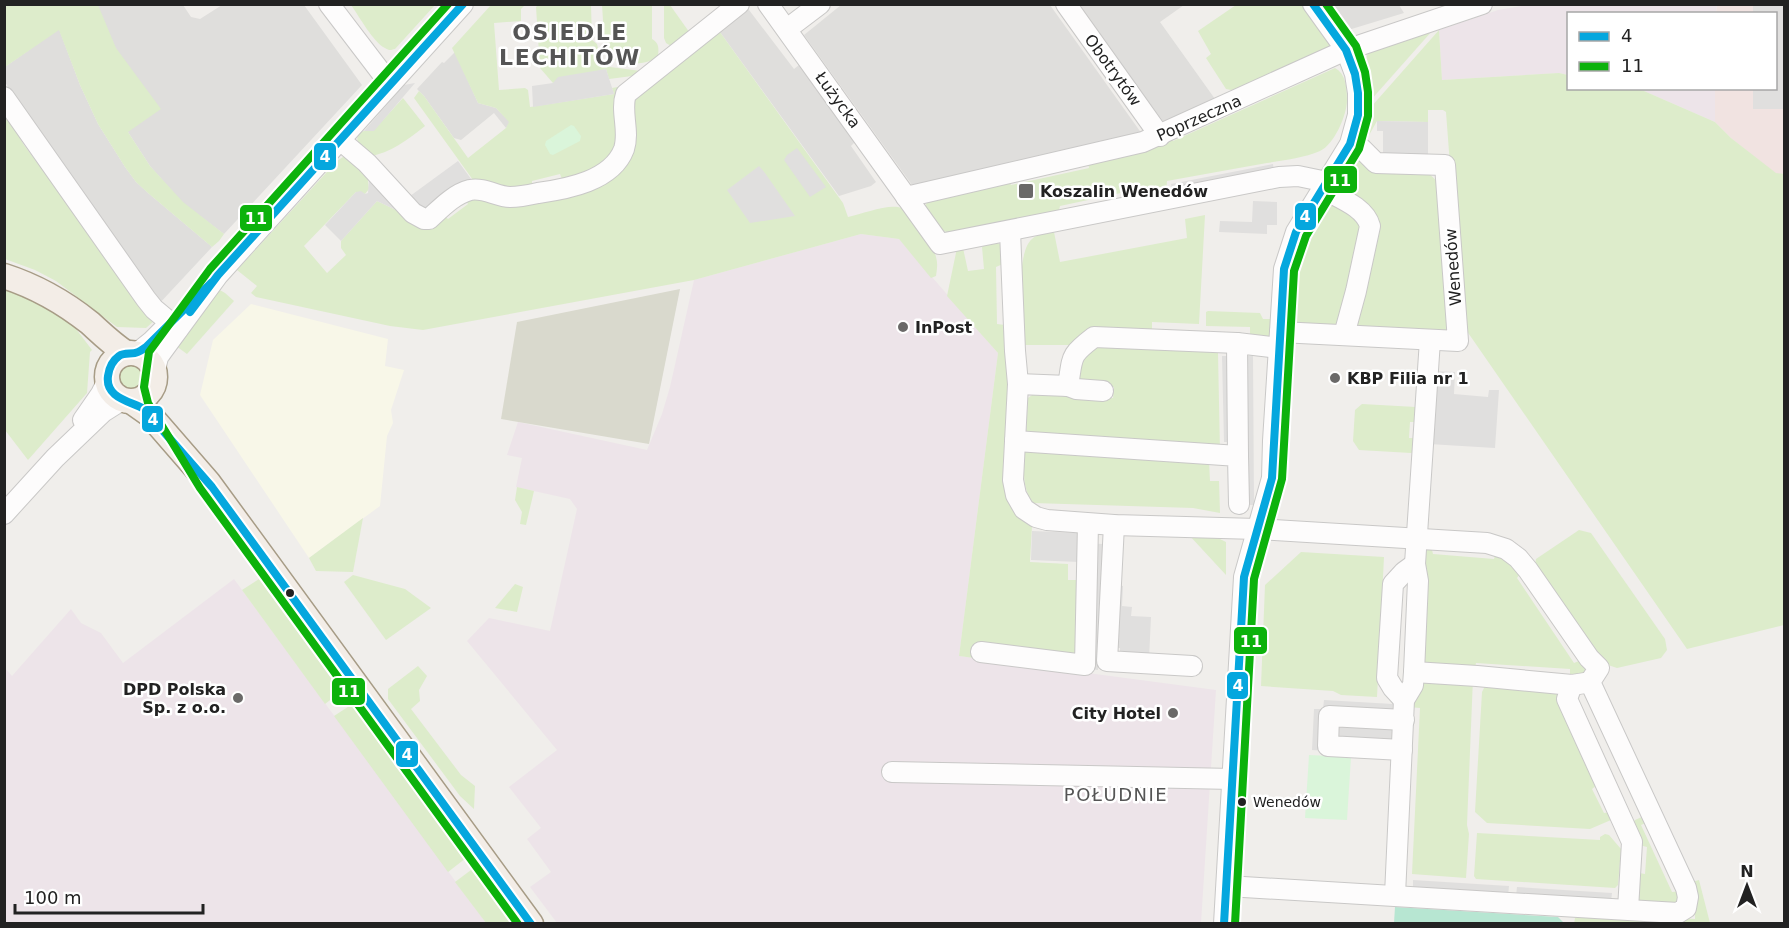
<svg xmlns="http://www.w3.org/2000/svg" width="1789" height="928" font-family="'DejaVu Sans',sans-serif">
	<rect width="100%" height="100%" fill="#f0eeeb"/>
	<g fill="#dfdedc">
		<path d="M81,5H183L191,17L200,19L222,5H304L362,85L224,234L183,203L150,166L128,132Z"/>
		<path d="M841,5H1050L1142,134L912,185L804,35Z"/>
		<path d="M1078,5H1184L1160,22L1215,99L1167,122L1163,121Z"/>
		<path d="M1326,5H1399L1404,13L1345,31Z"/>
		<path d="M746,6L794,69L799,65L855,142L851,146L876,182L871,186L839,196L717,28Z"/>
		<path d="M59,29L80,85L98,124L125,167L136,182L148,193L212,247L157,306L37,134L5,82V67Z"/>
		<path d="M455,52L478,103L496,108L510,122L506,128L494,113L461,140L454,138L424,96L417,89L442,62L444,63Z"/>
	</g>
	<path fill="#f1e3e1" d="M1717,5H1784V174H1776L1731,138L1715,122V89L1776,88V14L1716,13Z"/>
	<g fill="#ede4e9">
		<path d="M1527,5H1717L1716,13L1568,14V75L1559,73L1442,80L1439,30L1498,10Z"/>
		<path d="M1631,89H1715V122L1644,91Z"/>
		<path d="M861,234L899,239L998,353L959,656L1216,690L1201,923H557L530,887L551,872L527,839L541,828L509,787L557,750L467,641L489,618L550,631L577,509L570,499L516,487L522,458L507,455L518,422L647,450L662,414L670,387L694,280Z"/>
		<path d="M234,579L486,923H5L4,667L12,676L71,609L81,623L101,633L123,663Z"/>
	</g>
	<path fill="#f8f7e8" d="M251,304L388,339L385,366L404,370L391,410L393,423L387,436L380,506L309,558L200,395L213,340Z"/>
	<path fill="#d9d9cd" d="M680,289L649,444L501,419L517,322Z"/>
	<g fill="#ddeccb">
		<path d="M5,4L98,5L116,48L161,109L128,132L150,166L183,202L224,234L219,241L212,247L148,193L136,182L125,167L98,124L80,85L59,30L5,67Z"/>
		<path d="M351,5H435L395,49C390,50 390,51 385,48C373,42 359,16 351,5Z"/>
		<path d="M491,5H525L521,9V21L494,23L499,90L525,88L528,90L530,107L614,94L612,88L629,85L620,140L608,161L563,182L560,174L532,181V188L521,190L473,180L414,98L419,91L424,96L468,158L506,128L509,122L496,108L478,103L452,48Z"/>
		<path d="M538,5H591L592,40L597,44L601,61L610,67L641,71L640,75L609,79L606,69L553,83L540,68L536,7Z"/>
		<path d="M602,5H652V39C659,43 659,48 658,56C645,67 624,64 609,58L605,51Z"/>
		<path d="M664,5H670L692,36L671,46L666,43L664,38Z"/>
		<path d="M1236,5H1302L1322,33L1331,43L1325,51L1316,53L1236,89L1231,90L1226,89L1206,58L1211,54L1198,31Z"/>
		<path d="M717,28L843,203L848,217C862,214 884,205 898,207C912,209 933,244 936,257C938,264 937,269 936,276L931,278L899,239L861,234L694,280L423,330L390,326L256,297L251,293L257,286L237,270L337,161L343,157L350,158L367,172L369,189L365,194L356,192L304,246L327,273L346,255L341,248V241L377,201L417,220L442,213L448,219L468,204L465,199L606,176L628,104Z"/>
		<path d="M1439,30L1442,80L1559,73L1568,75V88H1631L1644,91L1715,122L1731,138L1776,173L1784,174V625L1687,649L1462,324L1446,112L1443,110H1428V122L1377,121L1368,137L1371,107Z"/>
		<path d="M1432,31L1370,101L1364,64L1368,53Z"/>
		<path d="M1335,68C1346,74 1347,88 1347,100C1347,115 1334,145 1320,151C1304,158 1284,160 1267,163C1233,169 1200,175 1167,181L1166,193L1151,194L1149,187L1060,206L1058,214L950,233C939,231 927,217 925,206L928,201L1009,180L1011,185L1089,168L1088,162L1171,138L1173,141Z"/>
		<path d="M403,98L425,126C406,141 392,152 368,157C363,151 349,136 364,131C367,130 371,131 374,130Z"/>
		<path d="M4,112L24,145L155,320L146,328L117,327L56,281L35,270L5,259Z"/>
		<path d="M1352,154L1424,169L1440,184L1454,329L1446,336L1342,325L1290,324L1291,274L1300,239Z"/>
		<path d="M1205,215L1199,324L1152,322V332L1071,345H1022C1022,323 1015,253 1032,239C1037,234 1047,234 1054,232L1060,262L1187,238L1185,219Z"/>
		<path d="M989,242H996L1003,246L1005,263L996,267L997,324L1005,325L1009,366V501C1015,514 1022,521 1034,525L1032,526L1030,562L1068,564V580H1081L1077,653L1072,657L975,646L974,658L959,656L998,353L947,296L957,248H963L968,271L984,269L982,247Z"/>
		<path d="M4,283L70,321L92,350L90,352L87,393L28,460L5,430Z"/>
		<path d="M218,289L225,293L234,301L187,354L172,343Z"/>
		<path d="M1208,311L1260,313L1263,319H1275L1273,338L1250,340V327L1206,326V312Z"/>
		<path d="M1090,343L1207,345L1218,353L1220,452L1026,436L1028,398L1032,395L1113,398L1114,387L1081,386L1076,370Z"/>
		<circle cx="131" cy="377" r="13"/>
		<path d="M1362,404L1416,407L1420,422H1410L1409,438H1419V448L1411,453L1359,450L1353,441L1355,410Z"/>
		<path d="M1025,450L1209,460L1210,481H1219L1220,513L1193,508L1033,503C1021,486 1024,469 1025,450Z"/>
		<path d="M517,487L534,491L526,525L520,524L522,512L515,500Z"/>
		<path d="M363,518L353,572L316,571L309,558Z"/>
		<path d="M1579,530L1591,533L1665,639L1667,650L1661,658L1617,668L1605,664L1535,564L1536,559Z"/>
		<path d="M1189,535H1220V539L1226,542V575Z"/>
		<path d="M1431,546L1433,554L1494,559L1496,551L1522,571L1517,578L1574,663L1584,659L1588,664L1584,677L1570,679V669L1476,663L1474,672L1420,669L1422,548Z"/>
		<path d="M1301,552L1384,557L1377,697L1341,695L1333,691L1261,686L1265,585Z"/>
		<path d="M353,575L405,589L431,608L386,640L344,582Z"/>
		<path d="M259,579L339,689L338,694L325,704L242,590Z"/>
		<path d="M515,584L523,587L517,612L495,608Z"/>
		<path d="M418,666L427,676L419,690L420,701L411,709L461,775L475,786L474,809L460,796L388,699V689Z"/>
		<path d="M1419,674L1473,678L1467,825L1469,834L1466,878L1412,874L1420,708L1409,707Z"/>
		<path d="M1485,686L1555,689L1598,782L1597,785L1592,789L1604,813L1611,812V820L1590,829L1487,823L1475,812L1482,692Z"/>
		<path d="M354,703L358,704L468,854L466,858L448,872L334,716Z"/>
		<path d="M1644,816L1648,822L1641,825L1672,892L1681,891L1679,904L1638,902L1636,898L1639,873L1645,874L1647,847L1639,845L1632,824L1635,820Z"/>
		<path d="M1477,833L1600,840V837L1605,834L1609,835L1621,849L1618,885L1615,888L1476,879L1474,876Z"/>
		<path d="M475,867L523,923H486L455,882Z"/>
		<path d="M1699,880L1710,923L1574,924L1575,918L1579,916L1616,915L1695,919V899L1692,882Z"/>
	</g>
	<g fill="#daf5da">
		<path d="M571,125L574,126L581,136L580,141L553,155L550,154L545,145L546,141Z"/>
		<path d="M1309,755L1351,757L1347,820L1305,818Z"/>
	</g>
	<path fill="#b7e6d2" d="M1395,907L1558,917L1564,923H1394Z"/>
	<g fill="#e0dfde">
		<path d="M1753,5H1784V109H1753V89L1776,88V14L1753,13Z"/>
		<path d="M606,69L614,94L533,107L532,86L553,83L558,77Z"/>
		<path d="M415,83L374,131H364L404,85Z"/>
		<path d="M1377,121L1428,122V159L1383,158V131H1377Z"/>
		<path d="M797,148L826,187L810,197L784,160L787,155Z"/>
		<path d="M377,159L406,199L458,161L471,179L423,213L417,220L377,201L341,241L325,225L356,192L361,191L365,194L368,193L369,180L365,170Z"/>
		<path d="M1273,164L1274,172L1173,193L1171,184Z"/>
		<path d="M759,166L765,173L795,216L750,223L727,190Z"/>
		<path d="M1253,201L1277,202V225H1267V234L1219,232L1220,221L1252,222Z"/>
		<path d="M1222,356H1232L1233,442H1224Z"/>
		<path d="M1242,356H1253L1254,505H1244Z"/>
		<path d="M1433,371L1455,372L1454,394L1488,397L1489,390H1499L1495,448L1429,444Z"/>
		<path d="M1032,531L1081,533V543L1103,544L1098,670L1088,669L1079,562L1031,560Z"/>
		<path d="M1114,585L1123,586L1122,606L1132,607L1131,616L1151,617L1149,659L1120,658V648H1110Z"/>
		<path d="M1324,700L1393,704L1391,755L1312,750L1314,709H1323Z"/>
		<path d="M1413,880L1509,886L1508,896L1413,889Z"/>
		<path d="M1517,887L1612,893L1611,902L1516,896Z"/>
	</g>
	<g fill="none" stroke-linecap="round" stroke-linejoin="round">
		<defs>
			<g id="minor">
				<path d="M329,4L390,84"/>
				<path d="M768,4L940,244L1279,177L1298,176L1327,182"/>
				<path d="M1066,4L1160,136"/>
				<path d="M787,29L820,4"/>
				<path d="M4,97L146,299L154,309L178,329"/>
				<path d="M340,140L367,163L413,213L424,219H429C440,209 454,194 470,190C484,187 497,197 510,197C519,197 529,195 538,193C567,189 612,181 624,149C630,131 620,111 626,94L739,4"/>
				<path d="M1323,189C1339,198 1365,207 1370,226L1356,291L1344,335"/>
				<path d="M906,197L1143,142L1346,50L1482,4"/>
				<path d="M1010,231L1015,351L1018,384L1013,480L1016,495L1024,509L1036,517L1047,520L1114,525L1257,529L1487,543L1506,549L1518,558L1528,570L1589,658L1599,668L1590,682L1686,888L1688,897L1686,908L1678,913L1227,886"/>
				<path d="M1280,332L1458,341L1445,165L1376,163L1362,149L1350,144"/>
				<path d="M137,353L152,341L171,322"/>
				<path d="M155,371L158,357L163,350L218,275L463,4"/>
				<path d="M1018,384L1068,386C1073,356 1069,356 1094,337L1237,343"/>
				<path d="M1068,386L1076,389L1103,391"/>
				<path d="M83,420L101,394L107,382"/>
				<path d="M1015,441L1238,456L1239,504"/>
				<path d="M1238,456L1237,343L1279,348"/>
				<path d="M4,514L55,458L103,412L122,400"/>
				<path d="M1114,525L1107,661L1192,666"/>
				<path d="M981,652L1085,665L1088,524"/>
				<path d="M1414,672L1477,676L1572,685L1585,683"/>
				<path d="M1572,685L1567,699L1632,842L1628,909"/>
				<path d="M1404,700L1393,688L1387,678L1393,584L1404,572L1415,564"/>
				<path d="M1402,750L1328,746L1329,716L1404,720"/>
				<path d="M892,772L1233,779"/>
				<path d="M1395,895L1404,700L1413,685L1414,672L1418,581L1415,564L1430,340"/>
				<path d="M1224,924L1244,577L1272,478L1273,441L1284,269L1296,232L1350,144L1358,115V93L1355,74L1346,50L1313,4"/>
			</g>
			<g id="major">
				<path d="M4,276C35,286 65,303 90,323C102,334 112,344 126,353"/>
				<circle cx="131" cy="377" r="24"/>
				<path d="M132,402L149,414L208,482L531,924"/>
			</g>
		</defs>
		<use href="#minor" stroke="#c9c8c7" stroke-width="22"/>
		<use href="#major" stroke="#a79c86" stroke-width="27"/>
		<use href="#minor" stroke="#fdfcfc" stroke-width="20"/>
		<use href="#major" stroke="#f3ede7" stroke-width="24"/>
		<defs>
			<g id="bus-1">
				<path d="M211,283L146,347C143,349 141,351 138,352C132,355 125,352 119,356C112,361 109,368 108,376C105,398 130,401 144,409L212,487L531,924"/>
				<path d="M190,312L218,275L463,4"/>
				<path d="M1224,924L1244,577L1272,478L1284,269L1296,232L1350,144L1358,115V93L1355,74L1346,50L1313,4"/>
			</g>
			<g id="bus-2">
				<path d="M448,4L210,269L149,352L144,387L148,403L200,488L518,924"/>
				<path d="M1235,924L1254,579L1282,479L1294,271L1306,236L1359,149L1368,116V92L1365,72L1356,46L1326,4"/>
			</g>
		</defs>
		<use href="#bus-1" stroke="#fff" stroke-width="12"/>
		<use href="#bus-2" stroke="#fff" stroke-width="12"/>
		<use href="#bus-1" stroke="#05a7de" stroke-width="8"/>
		<use href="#bus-2" stroke="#0cb20c" stroke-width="8"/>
	</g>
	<g fill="#6a6968" stroke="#fff" stroke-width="2">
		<rect x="1018" y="183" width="16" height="16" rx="3"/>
		<circle cx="903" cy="327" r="6"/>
		<circle cx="1335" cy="378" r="6"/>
		<circle cx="238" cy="698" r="6"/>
		<circle cx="1173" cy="713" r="6"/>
	</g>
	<g fill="#222" stroke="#fff" stroke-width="2">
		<circle cx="290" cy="593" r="5"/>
		<circle cx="1242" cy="802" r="5"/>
	</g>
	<g text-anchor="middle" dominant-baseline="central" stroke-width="5" stroke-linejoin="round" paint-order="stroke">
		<g font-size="14" fill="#222" stroke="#fff" text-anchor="start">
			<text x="1253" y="802">Wenedów</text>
		</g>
		<g font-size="16" fill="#222" stroke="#fff">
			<text transform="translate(1113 70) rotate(54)">Obotrytów</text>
			<text transform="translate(838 100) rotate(54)">Łużycka</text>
			<text transform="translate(1199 118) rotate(-24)">Poprzeczna</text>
			<text transform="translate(1453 267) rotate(-94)">Wenedów</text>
		</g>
		<g font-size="16" font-weight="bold" fill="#222" stroke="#fff" text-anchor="start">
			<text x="1040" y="191">Koszalin Wenedów</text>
			<text x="915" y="327">InPost</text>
			<text x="1347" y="378">KBP Filia nr 1</text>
			<text x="226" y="689" text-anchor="end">DPD Polska<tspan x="226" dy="18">Sp. z o.o.</tspan></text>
			<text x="1161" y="713" text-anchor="end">City Hotel</text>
		</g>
		<g font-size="18" letter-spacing="1.5" fill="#555" stroke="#fff">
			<text x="1116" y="794">POŁUDNIE</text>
		</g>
		<g font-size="22" font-weight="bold" letter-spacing="1.5" fill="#555" stroke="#fff">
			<text x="570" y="32">OSIEDLE<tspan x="570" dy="25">LECHITÓW</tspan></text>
		</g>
	</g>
	<g stroke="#fff" stroke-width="2">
		<rect x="313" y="142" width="24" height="29" rx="6" fill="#05a7de"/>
		<rect x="1323" y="165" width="35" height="29" rx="6" fill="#0cb20c"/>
		<rect x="1294" y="202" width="23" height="29" rx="6" fill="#05a7de"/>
		<rect x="239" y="204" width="34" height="28" rx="6" fill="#0cb20c"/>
		<rect x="141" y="405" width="23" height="28" rx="6" fill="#05a7de"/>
		<rect x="1233" y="626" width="35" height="29" rx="6" fill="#0cb20c"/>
		<rect x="1226" y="671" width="23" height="29" rx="6" fill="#05a7de"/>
		<rect x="331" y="677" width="35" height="29" rx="6" fill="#0cb20c"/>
		<rect x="395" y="740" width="24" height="28" rx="6" fill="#05a7de"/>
	</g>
	<g font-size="16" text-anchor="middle" font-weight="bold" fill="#fff">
		<text x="325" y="162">4</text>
		<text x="1340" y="186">11</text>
		<text x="1305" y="222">4</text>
		<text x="256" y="224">11</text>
		<text x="153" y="425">4</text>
		<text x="1251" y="647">11</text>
		<text x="1238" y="691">4</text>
		<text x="349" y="697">11</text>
		<text x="407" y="760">4</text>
	</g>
	<rect width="1789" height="928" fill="none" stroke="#222222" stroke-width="12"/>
	<rect x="1567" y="12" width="210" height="78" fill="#ffffff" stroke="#a7a7a7" stroke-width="1.5"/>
	<rect x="1579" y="32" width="30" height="9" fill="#05a7de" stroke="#a7a7a7" stroke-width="1.5"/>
	<text x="1621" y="42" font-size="18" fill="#222222">4</text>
	<rect x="1579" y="62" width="30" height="9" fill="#0cb20c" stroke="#a7a7a7" stroke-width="1.5"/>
	<text x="1621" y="72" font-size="18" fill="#222222">11</text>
	<g transform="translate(1747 886)" stroke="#ffffff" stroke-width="4.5" paint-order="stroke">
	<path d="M0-4.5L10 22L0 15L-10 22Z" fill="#222222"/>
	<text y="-9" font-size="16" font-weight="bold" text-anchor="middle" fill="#222222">N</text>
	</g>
	<path d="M15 904v9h188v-9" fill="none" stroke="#222222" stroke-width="3"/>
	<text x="24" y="904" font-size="18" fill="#222222" stroke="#ffffff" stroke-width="4.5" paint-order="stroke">100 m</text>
</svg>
